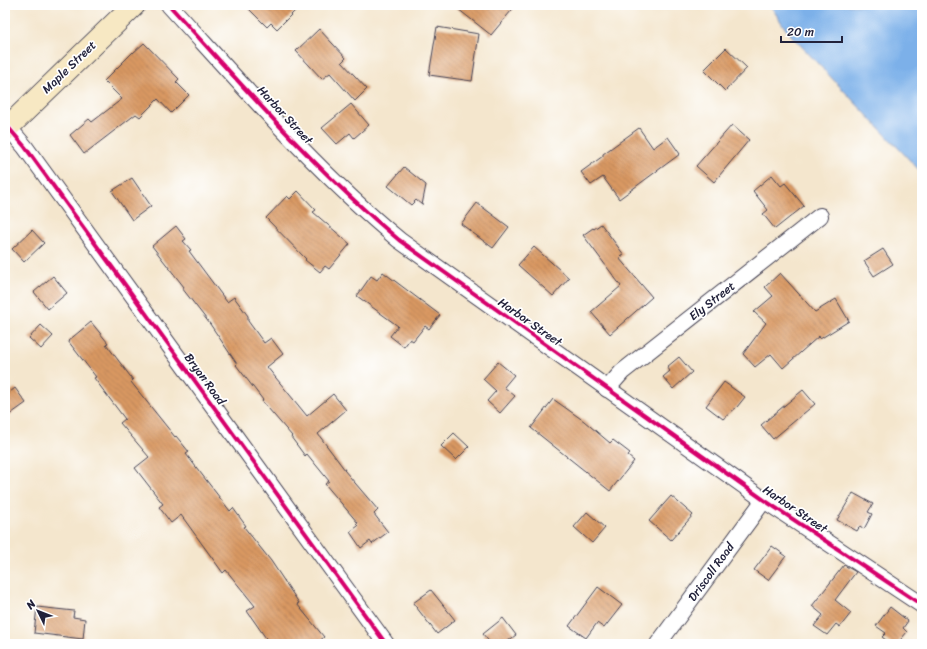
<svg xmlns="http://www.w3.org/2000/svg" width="927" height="649" font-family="Sriracha,sans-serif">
	<defs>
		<pattern id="building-back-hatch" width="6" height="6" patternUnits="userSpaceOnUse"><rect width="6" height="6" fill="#d99862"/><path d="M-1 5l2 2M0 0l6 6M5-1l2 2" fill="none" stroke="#b07c52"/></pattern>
	</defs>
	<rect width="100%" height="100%" fill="#fff"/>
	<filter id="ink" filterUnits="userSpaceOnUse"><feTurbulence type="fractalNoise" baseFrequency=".025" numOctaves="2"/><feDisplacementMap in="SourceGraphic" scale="8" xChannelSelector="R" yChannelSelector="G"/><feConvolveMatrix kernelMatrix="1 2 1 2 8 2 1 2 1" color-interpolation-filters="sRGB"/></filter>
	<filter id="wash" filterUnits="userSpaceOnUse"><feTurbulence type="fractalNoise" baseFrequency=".012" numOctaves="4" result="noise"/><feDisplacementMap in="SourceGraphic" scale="16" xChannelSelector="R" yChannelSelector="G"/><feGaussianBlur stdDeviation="0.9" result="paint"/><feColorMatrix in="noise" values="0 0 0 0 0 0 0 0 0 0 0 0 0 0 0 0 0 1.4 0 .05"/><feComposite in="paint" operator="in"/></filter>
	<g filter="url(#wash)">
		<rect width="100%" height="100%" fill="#f4e6cd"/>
		<path fill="#7bb0e9" stroke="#4e6992" d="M770,5H922V173L787,31Z"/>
		<g id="blocks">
			<g fill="url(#building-back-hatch)">
				<path d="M245,5H301L277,29L271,23L267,27Z"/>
				<path d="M453,5H516L491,35Z"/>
				<path d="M437,27L479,34L472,81L429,75Z"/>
				<path d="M319,29L346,58L342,62L367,89L355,101L330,73L322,79L296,51Z"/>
				<path d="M144,43L179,79L176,82L189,95L171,113L158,99L140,117L136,114L84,154L70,135L89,119L92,122L122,99L104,81L133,52V53Z"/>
				<path d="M726,48L747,68L725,91L704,70Z"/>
				<path d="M351,104L369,125L354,138L350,133L337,144L322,128Z"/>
				<path d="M732,125L749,140L714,182L696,166Z"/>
				<path d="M639,128L653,148L668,137L680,154L619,199L603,177L591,185L581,172L603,156V154Z"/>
				<path d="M404,167L426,185L422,205L416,200L411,205L388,186Z"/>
				<path d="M772,175L781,186L785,183L804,206L775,229L763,214L768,210L753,191Z"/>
				<path d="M132,178L151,206L132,220L112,191Z"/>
				<path d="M298,191L316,210L313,212L350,244L329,269L325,266L320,272L305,260L306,259L266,218L287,196L290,199Z"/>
				<path d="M477,203L509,227L493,248L461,224Z"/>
				<path d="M601,224L624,255L619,258L652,297L610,334L591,312L621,286L583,235L593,228L594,229Z"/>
				<path d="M176,226L186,239L183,241L191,250L189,251L227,302L234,297L248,316V321L264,343L271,338L283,354L267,367L307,416L333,394L346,410L318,434L345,470H344L378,510L374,514L388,532L372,544L370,541L361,548L350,532L358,526L356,524L358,523L325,484L329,481L307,454L305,456L291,437L292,436L262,401L263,400L236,365L237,364L210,324L182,288L184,287L152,246Z"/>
				<path d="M32,230L44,243L24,262L12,249Z"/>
				<path d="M534,247L569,278L553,296L518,265Z"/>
				<path d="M883,249L893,264L874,276L864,261Z"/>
				<path d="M383,272L440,315L429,329L425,326L413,341L410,339L404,347L390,336L398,326L357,296L371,276L377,280Z"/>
				<path d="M780,273L815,312L836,299L849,321L820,339L819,336L783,368L771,354L755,367L743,354L766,323L754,312L773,296L765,287Z"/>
				<path d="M53,276L67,293L48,309L34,292Z"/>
				<path d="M91,322L108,343L106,344L133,380L131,382L175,437L176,436L189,452L186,454L230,511L233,508L246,526L244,527L271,561L299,603L297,604L324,637L316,644H270L247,611L255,606L226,570L223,573L181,515L171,523L159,507L163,504L135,468L149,457L120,423L125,419L94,378L96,377L68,341Z"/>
				<path d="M41,325L53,336L41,349L29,338Z"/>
				<path d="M679,357L692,372L673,389L663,377L670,371L667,367Z"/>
				<path d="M498,362L514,375L504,387L515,396L500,413L487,401L496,391L483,379Z"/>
				<path d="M724,382L745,397L737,407L723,419L706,406Z"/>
				<path d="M15,388L26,403L5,418V396Z"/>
				<path d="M803,390L815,404L773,439L761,425Z"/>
				<path d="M553,399L584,421L610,443L613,440L630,453L628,456L634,461L610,491L531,428Z"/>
				<path d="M454,433L469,447L456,460L441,446Z"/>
				<path d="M853,493L873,504L868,512L872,514L864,529L860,526L857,531L837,520Z"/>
				<path d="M671,496L693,515L671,540L649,521Z"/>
				<path d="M587,512L605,528L592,543L574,527Z"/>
				<path d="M772,546L786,556L768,580L754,570Z"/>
				<path d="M844,565L856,572L835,600L851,613L840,627L836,624L827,635L814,626L823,615L812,606Z"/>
				<path d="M598,587L622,605L604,628L597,623L586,638L569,626Z"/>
				<path d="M431,590L455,620L437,634L413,603Z"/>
				<path d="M37,607L74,611L73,617L85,619L83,639L34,633Z"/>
				<path d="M890,607L908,621L903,628L907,632L897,644H891L882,637L886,633L876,626Z"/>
				<path d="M503,618L516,635L504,644H491L483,634Z"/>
			</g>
		</g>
	</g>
	<g filter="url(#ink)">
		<use href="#blocks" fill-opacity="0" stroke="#423f51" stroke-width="1"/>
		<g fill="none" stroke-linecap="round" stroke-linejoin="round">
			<defs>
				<g id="street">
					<path d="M169,5C243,86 315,170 399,240L764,500L922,605"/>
					<path d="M8,127L25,147L386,644"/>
					<path d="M607,389L622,372L820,216"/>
					<path d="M658,644L764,500"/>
				</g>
				<path id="secondary" d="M5,130L134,5"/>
			</defs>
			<use href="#street" stroke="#423f51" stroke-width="18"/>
			<use href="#secondary" stroke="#423f51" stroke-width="24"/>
			<use href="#street" stroke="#fff" stroke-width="16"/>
			<use href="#secondary" stroke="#f7e8c3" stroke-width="22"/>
			<defs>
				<g id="cycleway">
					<path d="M169,5C243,86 315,170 399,240L764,500L922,605"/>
					<path d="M8,127L25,147L386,644"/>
				</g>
			</defs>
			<use href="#cycleway" stroke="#fff" stroke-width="6"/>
			<use href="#cycleway" stroke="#d6006c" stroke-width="4"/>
		</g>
	</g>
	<g text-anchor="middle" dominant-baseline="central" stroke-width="3.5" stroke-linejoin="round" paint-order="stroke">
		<g font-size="12" fill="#22223b" stroke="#fff">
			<text transform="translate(69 67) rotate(-44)">Maple Street</text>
			<text transform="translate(285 115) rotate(47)">Harbor Street</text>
			<text transform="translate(712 301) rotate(-38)">Ely Street</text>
			<text transform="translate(530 322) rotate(35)">Harbor Street</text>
			<text transform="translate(205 379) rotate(54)">Bryan Road</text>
			<text transform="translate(795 509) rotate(34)">Harbor Street</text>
			<text transform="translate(711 572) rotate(-54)">Driscoll Road</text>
		</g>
	</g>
	<rect width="927" height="649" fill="none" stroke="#fff" stroke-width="20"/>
	<g transform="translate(38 611) rotate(313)" stroke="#ffffff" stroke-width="3" paint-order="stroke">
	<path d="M0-3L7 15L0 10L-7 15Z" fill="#22223b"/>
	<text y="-6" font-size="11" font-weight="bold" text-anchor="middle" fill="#22223b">N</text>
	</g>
	<path d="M781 36v6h61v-6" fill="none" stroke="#22223b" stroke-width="2"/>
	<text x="787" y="36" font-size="12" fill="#22223b" stroke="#ffffff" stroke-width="3" paint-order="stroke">20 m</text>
</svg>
